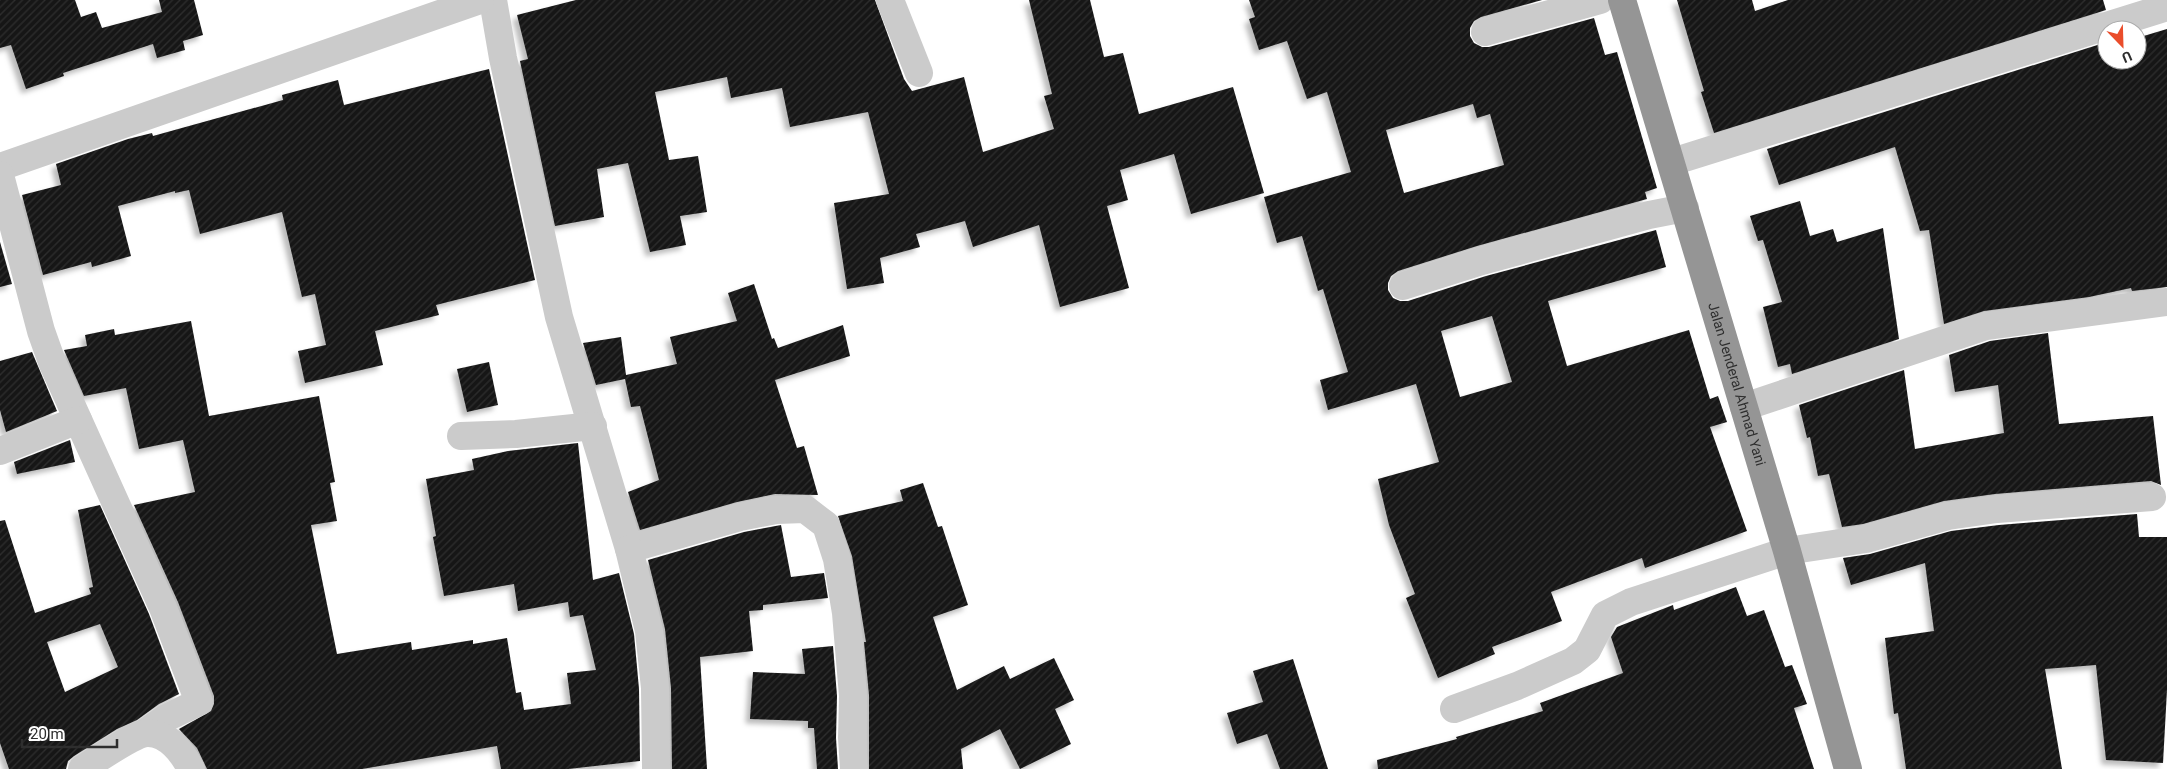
<svg xmlns="http://www.w3.org/2000/svg" width="2167" height="769" font-family="Roboto,sans-serif">
	<defs>
		<pattern id="building-hatch" width="6" height="6" patternUnits="userSpaceOnUse" patternTransform="scale(1.25)"><rect width="6" height="6" fill="#151515"/><path d="M-1 1l2-2M0 6l6-6M5 7l2-2" fill="none" stroke="#2f2f2f"/></pattern>
		<filter id="shadow"><feDropShadow dx="-4.5" dy="4.5" stdDeviation="2.5" flood-color="#0004"/></filter>
	</defs>
	<rect width="100%" height="100%" fill="#fff"/>
	<g fill="url(#building-hatch)" fill-rule="evenodd" filter="url(#shadow)">
		<path d="M0,0H75L81,17L96,12L102,28L162,12L159,0H194L203,35L183,41L185,50L157,58L153,44L63,73L64,76L26,89L11,45L0,48Z"/>
		<path d="M576,0H875L904,79L912,91L964,77L983,152L1054,129L1044,96L1052,94L1029,0H1090L1104,57L1123,53L1139,114L1233,87L1264,193L1191,214L1174,154L1120,170L1128,200L1107,206L1129,288L1060,307L1039,225L973,247L965,221L916,234L920,247L880,258L884,283L847,289L834,203L889,194L868,112L790,127L782,88L731,98L727,77L655,92L669,160L698,156L707,212L680,216L686,245L650,252L628,163L597,169L604,217L555,226L520,61L528,59L517,15Z"/>
		<path d="M1249,0H1542L1481,17L1474,21L1470,28V36L1474,43L1482,47H1489L1594,18L1605,55L1617,52L1657,188L1645,192L1647,199L1477,246L1398,271L1391,276L1388,283V290L1393,298L1400,301H1408L1486,276L1656,230L1666,267L1548,301L1567,366L1689,330L1710,399L1718,396L1727,422L1710,427L1747,531L1645,568L1642,558L1551,592L1562,621L1492,647L1495,654L1438,678L1406,598L1415,594L1389,525L1378,479L1439,462L1416,384L1328,410L1320,380L1348,372L1323,289L1318,291L1302,236L1277,243L1264,197L1351,172L1327,92L1307,99L1287,41L1259,50L1249,19L1255,17ZM1473,104L1477,118L1490,114L1504,165L1404,193L1386,130ZM1492,316L1512,382L1460,397L1441,331Z"/>
		<path d="M1677,0H1752L1755,11L1788,0H2103L2106,10L1714,133L1701,92L1704,91Z"/>
		<path d="M2167,29V287L2132,291L2131,288L2089,297L1984,311L1944,324L1929,230L1920,231L1895,147L1779,185L1767,149L2107,42V60H2137V38Z"/>
		<path d="M489,69L535,280L436,305L439,315L375,331L383,365L305,383L298,351L326,345L315,294L302,297L282,212L200,234L189,190L175,193V191L118,206L131,256L92,267L91,262L43,275L22,195L61,185L56,164L128,139L152,133L153,136L283,100L282,95L338,80L344,105Z"/>
		<path d="M1800,201L1810,236L1833,229L1837,242L1883,228L1899,339L1792,374L1790,364L1778,367L1763,307L1782,302L1763,240L1758,241L1750,216Z"/>
		<path d="M0,242L12,284L0,287Z"/>
		<path d="M754,284L772,339L774,338L778,348L843,325L850,356L775,380L797,448L804,446L818,495L775,494L737,502L640,530L628,492L659,480L640,406L631,407L625,379L596,385L583,343L621,337L626,375L677,364L670,337L737,321L728,293Z"/>
		<path d="M191,321L209,416L319,396L335,482L330,483L337,521L311,525L337,654L411,642L412,650L473,640V644L507,638L516,693L521,692L524,710L571,704L567,673L596,670L583,615L570,617L568,602L518,611L514,584L444,596L433,537L436,536L426,479L474,470L472,459L508,451L578,443L593,580L619,573L634,634L639,689L640,761L568,769H501L497,746L362,769H207L197,748L179,729L211,711L214,704V696L178,602L134,505L195,492L183,440L139,449L126,388L84,396L64,350L87,346L85,335L114,329L115,335Z"/>
		<path d="M2048,333L2059,424L2153,416L2161,485L2151,481L1995,494L1944,501L1863,524L1842,527L1829,474L1818,476L1810,437L1807,438L1799,405L1904,370L1915,449L2004,433L1998,385L1955,392L1949,355L1990,341Z"/>
		<path d="M32,352L57,411L6,432L0,410V361Z"/>
		<path d="M489,362L498,405L467,412L457,369Z"/>
		<path d="M70,440L75,462L17,474L14,462Z"/>
		<path d="M923,483L938,527L942,526L968,605L933,617L957,690L1004,666L1010,679L1054,658L1074,700L1055,709L1071,744L1020,769L1000,729L961,749L963,769H869V695L864,642H866L852,556L838,516L903,501L900,490Z"/>
		<path d="M100,505L149,614L179,694L159,704L137,720L117,729L74,756L68,761L66,769H9L0,743V521L5,520L35,613L91,594L89,588L93,587L78,510ZM100,624L118,667L65,692L47,642Z"/>
		<path d="M2137,514L2139,537H2167V690L2163,763L2106,760L2096,665L2045,669L2062,769H1906L1898,713L1894,714L1885,638L1934,631L1925,563L1851,585L1843,558L1870,554L1951,531L1999,525Z"/>
		<path d="M781,525L791,577L824,573L828,598L763,605V610L749,611L753,651L700,657L707,769H672L671,688L665,629L648,560L744,532Z"/>
		<path d="M1736,587L1747,616L1764,610L1785,667L1792,665L1807,704L1794,708L1814,769H1378L1377,760L1457,739L1456,737L1543,711L1540,703L1623,673L1611,637L1617,627L1673,605L1674,610Z"/>
		<path d="M833,646L837,696L836,738L838,769H817L814,728H808V721L750,719L753,672L805,674L802,649Z"/>
		<path d="M1293,659L1328,769H1280L1267,734L1237,744L1227,713L1263,702L1253,671Z"/>
	</g>
	<g fill="none" stroke-linecap="round" stroke-linejoin="round">
		<g stroke="#cbcbcb" stroke-width="28">
			<path d="M493,0L503,58L559,317L629,549L740,517L776,510L805,509L826,525L837,559L846,613L853,696L852,738L854,769"/>
			<path d="M890,0L919,73"/>
			<path d="M1485,32L1600,0"/>
			<path d="M1672,162L2167,7"/>
			<path d="M0,167L480,0"/>
			<path d="M0,175L41,331L52,362L163,608L199,702L166,718L146,732"/>
			<path d="M1403,286L1482,261L1649,215L1685,208"/>
			<path d="M1744,407L1986,326L2167,302"/>
			<path d="M461,436L516,434L593,426"/>
			<path d="M0,451L78,420"/>
			<path d="M629,549L649,631L655,688L656,769"/>
			<path d="M1454,709L1517,686L1573,661L1587,650L1605,615L1631,602L1787,551L1866,539L1948,516L1997,509L2152,497"/>
			<path d="M82,769C95,761 135,733 148,733C168,733 183,753 191,769"/>
		</g>
		<path stroke="#959595" stroke-width="28" id="s1" d="M1622,0L1787,551L1848,769"/>
	</g>
	<g text-anchor="middle" dominant-baseline="central" stroke-width="5" stroke-linejoin="round" paint-order="stroke">
		<g font-size="14" fill="#2e2e2e" stroke="#fff">
			<text stroke="none"><textPath href="#s1" startOffset="401">Jalan Jenderal Ahmad Yani</textPath></text>
		</g>
	</g>
	<g transform="translate(2122 45) rotate(157)"><circle r="24" fill="#ffffff" stroke="#ababab"/>
	<path d="M0-4L9 19L0 12L-9 19Z" fill="#ea4d2b"/>
	<text y="-8" font-size="14" font-weight="bold" text-anchor="middle" fill="#2e2e2e">U</text>
	</g>
	<path d="M22 739v8h95v-8" fill="none" stroke="#2e2e2e" stroke-width="2.5"/>
	<text x="30" y="739" font-size="15" fill="#2e2e2e" stroke="#ffffff" stroke-width="4" paint-order="stroke">20 m</text>
</svg>
